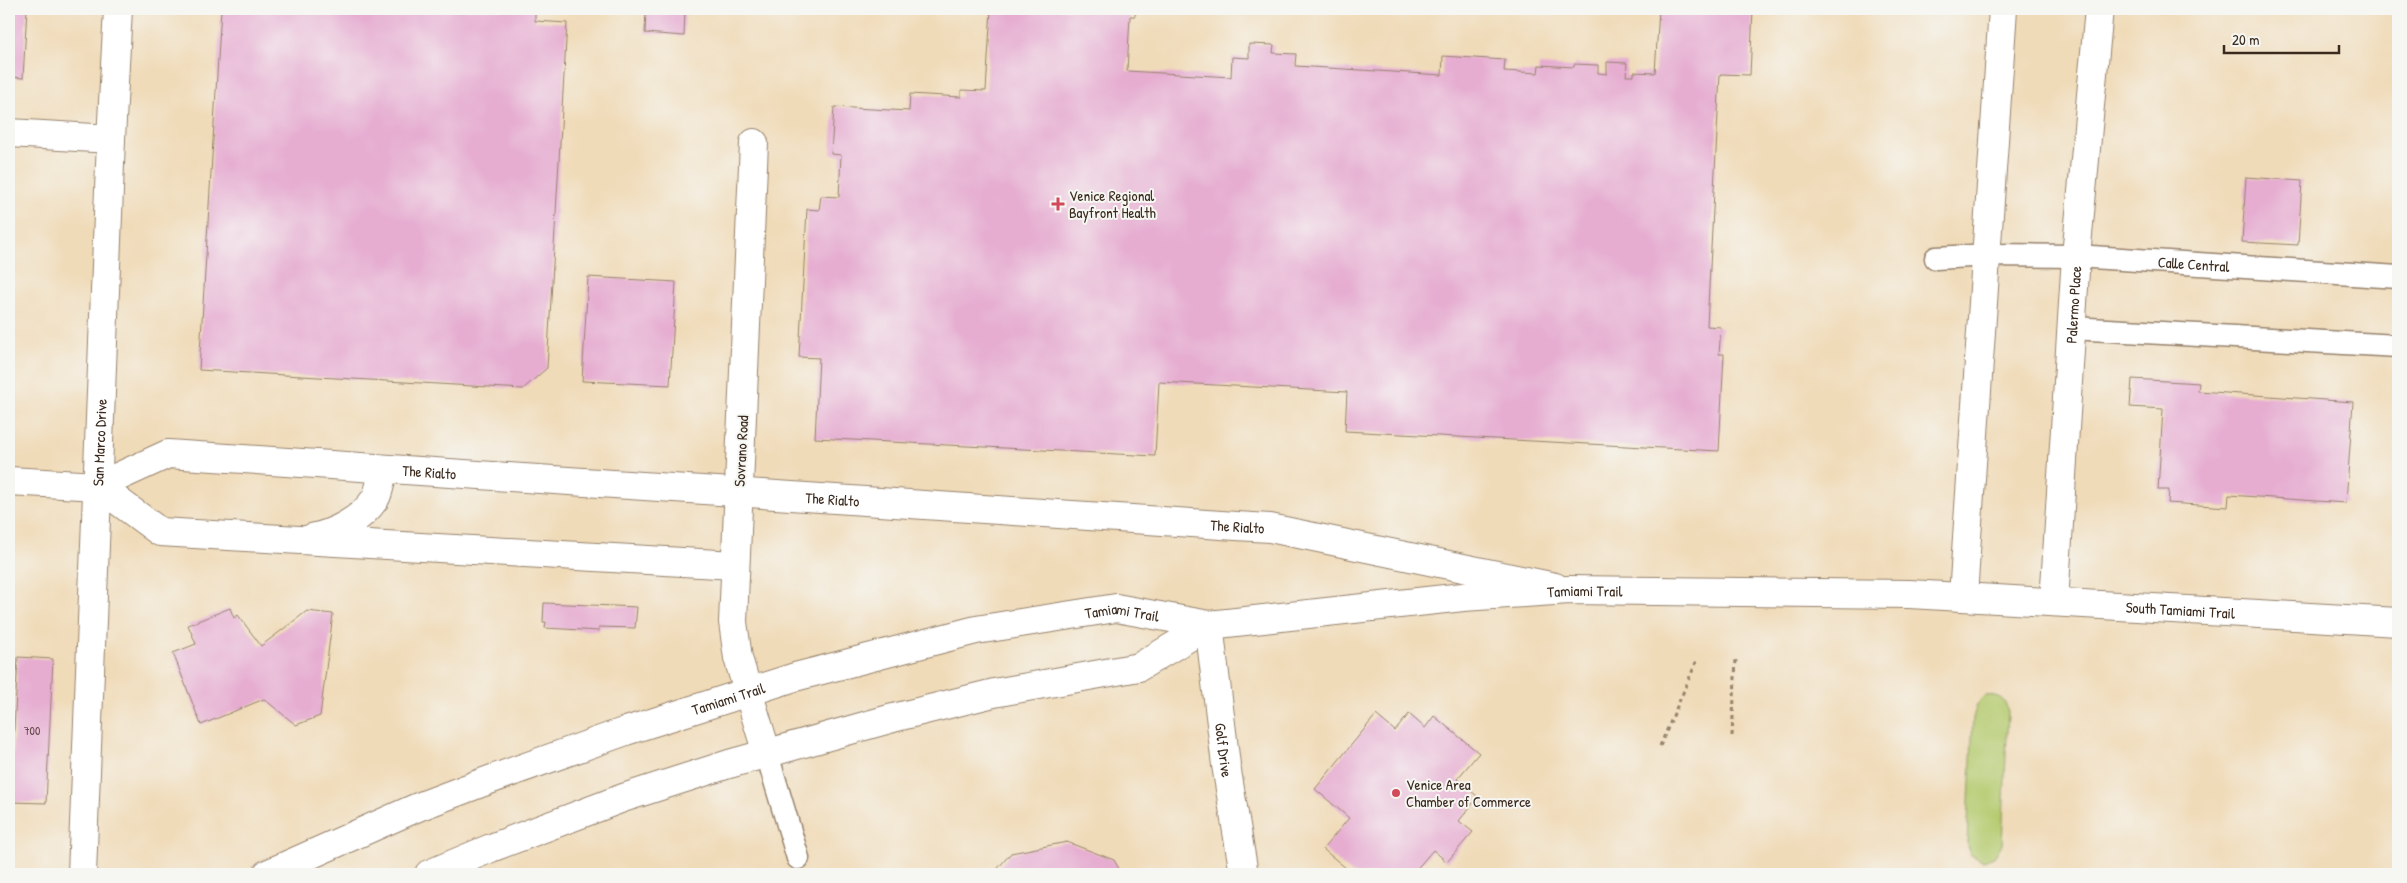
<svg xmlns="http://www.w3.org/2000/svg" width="2407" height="883" font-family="'Patrick Hand',sans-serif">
	<rect width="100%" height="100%" fill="#f6f6f2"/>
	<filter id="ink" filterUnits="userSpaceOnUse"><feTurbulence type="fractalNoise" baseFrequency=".02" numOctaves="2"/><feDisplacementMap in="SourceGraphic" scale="10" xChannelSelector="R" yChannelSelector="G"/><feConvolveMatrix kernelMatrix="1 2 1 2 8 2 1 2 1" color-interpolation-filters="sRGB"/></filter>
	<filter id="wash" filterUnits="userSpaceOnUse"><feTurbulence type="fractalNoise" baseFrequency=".0096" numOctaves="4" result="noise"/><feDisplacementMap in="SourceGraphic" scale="20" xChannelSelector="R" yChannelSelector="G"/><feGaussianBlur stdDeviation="1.12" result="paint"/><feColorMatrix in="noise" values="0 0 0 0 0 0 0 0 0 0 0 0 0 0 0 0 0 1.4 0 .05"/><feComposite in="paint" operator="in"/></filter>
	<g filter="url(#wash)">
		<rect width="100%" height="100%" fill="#f0dbb9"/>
		<path fill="#b5cb6f" stroke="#787a46" d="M1985,696C1998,694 2006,699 2008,712L2002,844L1994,857L1983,861L1971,855L1967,843L1973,718L1977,704Z"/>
		<g id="blocks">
			<g fill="#e6add1">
				<path d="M9,9H27L23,78L9,77Z"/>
				<path d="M221,9H535V21L567,23L547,368L523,389L199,370Z"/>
				<path d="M646,9H685L684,36L645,33Z"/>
				<path d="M991,9H1136L1135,16H1130L1127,71L1231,77L1232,57L1249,58V44L1274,45L1273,53L1296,54L1295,66L1442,75L1443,56L1505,60L1504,71L1538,73L1539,65L1574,67V64L1598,65V73L1607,74V62L1627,63L1626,76H1634V72L1655,73L1659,9H1753L1750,75L1720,74L1707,326L1721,327L1719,354H1724L1719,451L1345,431L1347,392L1159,382L1155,456L815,438L819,358L799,357L807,209L819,210L821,196L839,197L841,155L831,154L834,107L909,111L910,94L961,97V90L986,91Z"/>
				<path d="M2246,177L2302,181L2298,245L2242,242Z"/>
				<path d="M588,277L676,282L670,385L582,381Z"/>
				<path d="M2132,379L2199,383L2198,391L2353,402L2346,503L2229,495L2228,507L2168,503L2169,490H2158L2163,409L2130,407Z"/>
				<path d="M544,603L637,607L635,628L599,627V631L545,628L546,622H543Z"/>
				<path d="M230,608L234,618L238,615L261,646L307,611L333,614L320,716L296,725L264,699L201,725L173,653L196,644L188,625Z"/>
				<path d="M18,657L53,659L46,803L10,802Z"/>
				<path d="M1409,714L1425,728L1434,716L1479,753L1457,779L1478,797L1459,821L1473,832L1447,862L1433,850L1414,872L1409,869L1404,874H1353L1323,849L1349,818L1315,789L1376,715L1395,731Z"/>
				<path d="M1067,842L1114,860L1122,874H993L1011,853Z"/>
			</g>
		</g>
	</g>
	<g filter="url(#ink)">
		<use href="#blocks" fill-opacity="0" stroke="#96826c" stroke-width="1"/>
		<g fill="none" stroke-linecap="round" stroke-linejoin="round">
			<defs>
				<g id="lane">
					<path id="s1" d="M1936,258L1988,255L2076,256L2398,277"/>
					<path d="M2071,328L2398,346"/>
					<path d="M767,754L798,858"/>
				</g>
				<g id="street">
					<path d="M9,133L111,139"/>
					<path d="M754,143L733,622L738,658L767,754"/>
					<path id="s2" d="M9,481L98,486L168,454L1236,526L1270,528L1555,587"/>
					<path d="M98,486L160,532L735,565"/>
					<path d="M312,538C335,533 361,520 375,499C380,491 381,479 383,469"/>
					<path d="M1963,596L2003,9"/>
					<path id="s3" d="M2054,602L2076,256L2099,9"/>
					<path id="s4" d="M1209,625L1226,765L1244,874"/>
					<path id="s5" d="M82,874L111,139L118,9"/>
				</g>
				<g id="primary">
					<path id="s6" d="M267,874L418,807L481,783L626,731L795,677L976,630L1116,608L1209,625L1463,597L1569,590L1909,594L2398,622"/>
					<path d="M429,874L491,848L623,798L729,764L893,718L994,693L1139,667L1209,625"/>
				</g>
			</defs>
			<use href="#lane" stroke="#96826c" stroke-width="25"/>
			<use href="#street" stroke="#96826c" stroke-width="30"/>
			<use href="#primary" stroke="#96826c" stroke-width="30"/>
			<g stroke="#96826c" stroke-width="3" stroke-dasharray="4 4" stroke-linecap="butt">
				<path d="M1732,736L1736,659"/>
				<path d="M1660,746L1698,658"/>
			</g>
			<use href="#lane" stroke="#fff" stroke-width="22"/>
			<use href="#street" stroke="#fff" stroke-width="28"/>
			<use href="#primary" stroke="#fff" stroke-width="28"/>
		</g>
	</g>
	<g fill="#d1495b" stroke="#f6f6f2" stroke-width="2">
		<path d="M1055.5 196.5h5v5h5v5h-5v5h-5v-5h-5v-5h5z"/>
		<circle cx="1396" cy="793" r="5"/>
	</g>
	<g text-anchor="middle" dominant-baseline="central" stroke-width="4" stroke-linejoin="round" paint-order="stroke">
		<g font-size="12" fill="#664b4b">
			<text x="32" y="730">700</text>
		</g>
		<g font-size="15" fill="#3b2a1e" stroke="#f6f6f2" text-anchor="start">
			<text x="1069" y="195">Venice Regional<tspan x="1069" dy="17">Bayfront Health</tspan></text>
			<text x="1406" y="784">Venice Area<tspan x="1406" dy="17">Chamber of Commerce</tspan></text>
		</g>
		<g font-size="15" fill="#3b2a1e" stroke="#f6f6f2">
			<text stroke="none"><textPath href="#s1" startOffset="258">Calle Central</textPath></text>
			<text stroke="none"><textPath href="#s3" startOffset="298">Palermo Place</textPath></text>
			<text stroke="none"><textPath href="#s5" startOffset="432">San Marco Drive</textPath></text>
			<text transform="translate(741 451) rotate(-87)">Sovrano Road</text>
			<text stroke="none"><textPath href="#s2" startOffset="428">The Rialto</textPath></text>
			<text stroke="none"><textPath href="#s2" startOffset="832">The Rialto</textPath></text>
			<text stroke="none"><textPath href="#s2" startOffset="1238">The Rialto</textPath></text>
			<text stroke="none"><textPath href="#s6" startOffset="1365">Tamiami Trail</textPath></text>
			<text stroke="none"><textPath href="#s6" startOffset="1961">South Tamiami Trail</textPath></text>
			<text stroke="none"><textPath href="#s6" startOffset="899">Tamiami Trail</textPath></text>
			<text stroke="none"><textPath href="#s6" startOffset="494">Tamiami Trail</textPath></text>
			<text stroke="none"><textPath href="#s4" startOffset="126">Golf Drive</textPath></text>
		</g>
	</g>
	<rect width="2407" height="883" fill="none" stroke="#f6f6f2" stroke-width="30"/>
	<path d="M2224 45v8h115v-8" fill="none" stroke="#3b2a1e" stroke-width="2.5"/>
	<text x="2232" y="45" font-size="15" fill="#3b2a1e" stroke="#f6f6f2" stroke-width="4" paint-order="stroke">20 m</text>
</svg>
